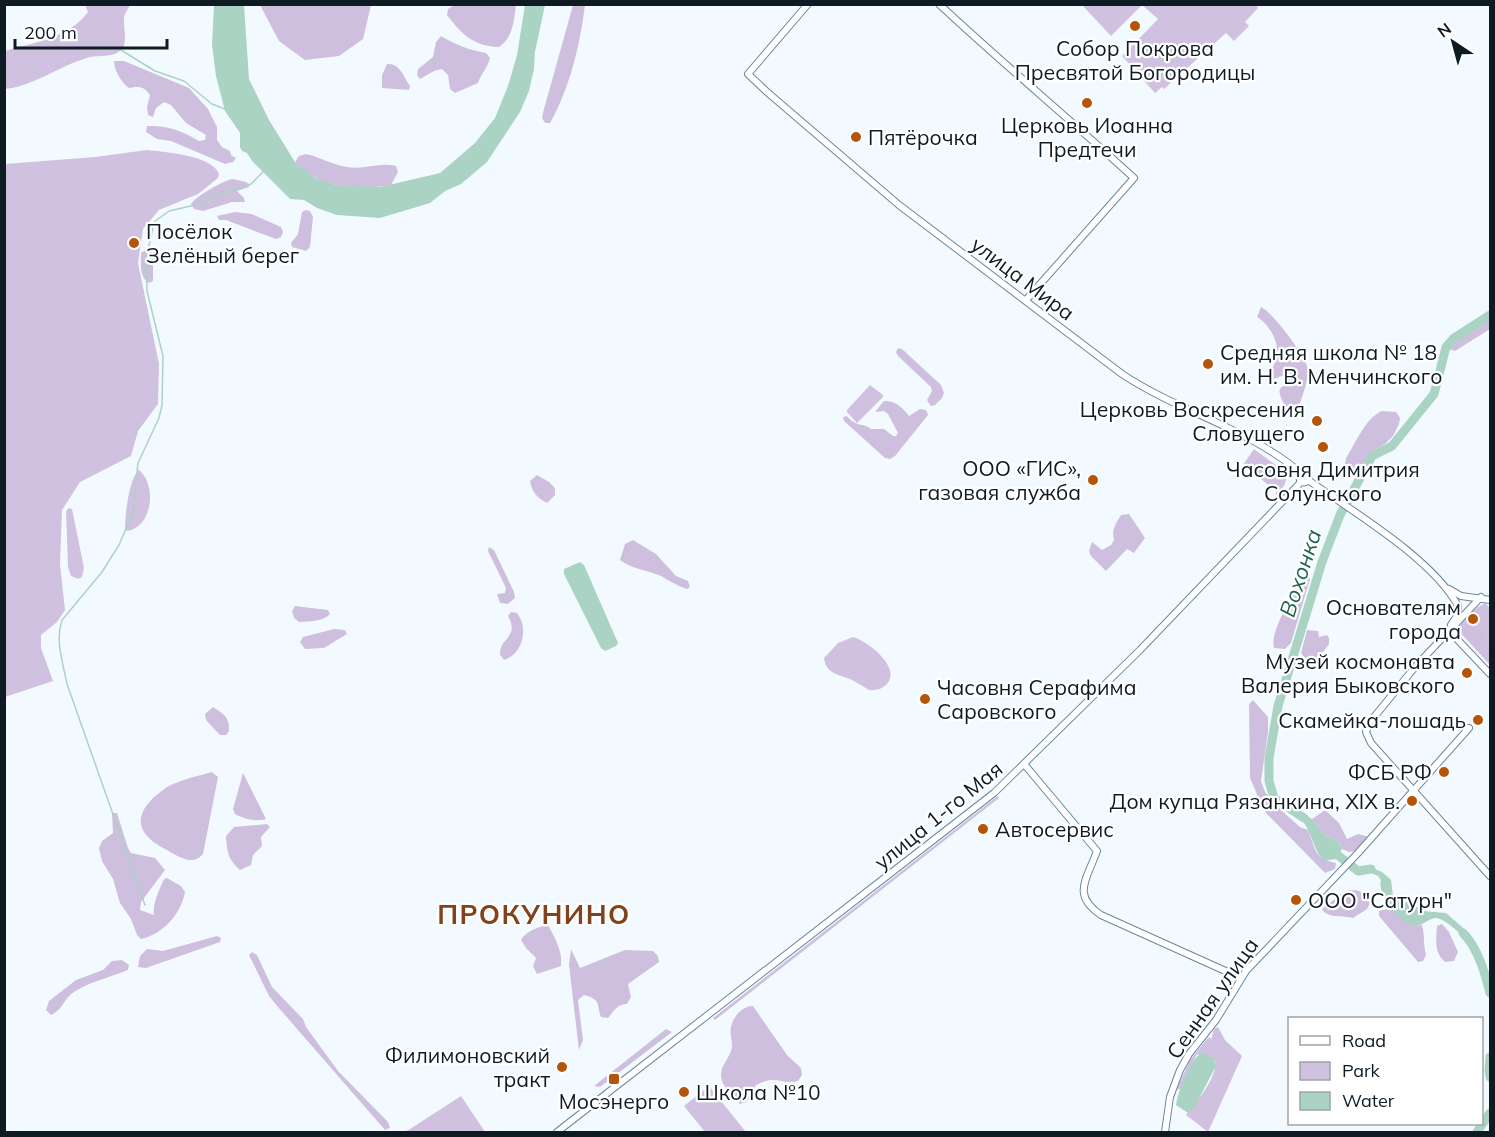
<svg xmlns="http://www.w3.org/2000/svg" width="1495" height="1137" font-family="Mulish,sans-serif">
	<rect width="100%" height="100%" fill="#f3faff"/>
	<g fill="#d0c1e1">
		<path d="M85,5H130C128,9 125,13 124,17C123,27 128,41 122,49C113,59 98,54 87,58C59,66 34,86 5,89V51C33,43 70,37 88,12Z"/>
		<path d="M1256,5L1258,8L1245,22L1249,26L1234,41L1226,33L1164,89L1162,87L1155,93L1122,56L1158,19L1142,5L1111,36L1082,5Z"/>
		<path d="M147,150C165,152 212,155 219,174L218,178L198,194L159,210L143,229L138,263L159,364L158,404L138,431L131,456L80,482L62,510L60,564L65,610L57,622L41,635V648L53,681L5,697V164L95,157Z"/>
		<path d="M870,385L883,395V397L857,423L847,412V410Z"/>
		<path d="M1254,449L1288,474L1284,486L1276,495V491L1243,465Z"/>
		<path d="M139,470C157,485 153,527 127,531L125,529C125,515 129,478 139,470Z"/>
		<path d="M69,508L72,509L84,568L82,577L78,579L71,576L68,567L66,511Z"/>
		<path d="M1485,603L1490,608V665L1458,630C1462,620 1475,608 1485,603Z"/>
		<path d="M853,637C868,641 902,668 887,684C882,689 876,691 869,690C864,687 858,683 852,680C840,674 826,675 824,658L838,643Z"/>
		<path d="M1218,1027L1225,1040L1242,1056L1208,1132L1186,1115C1195,1104 1218,1077 1215,1061L1197,1054L1182,1086L1179,1090L1177,1088L1190,1060L1207,1039L1210,1037L1211,1040L1214,1029Z"/>
		<path d="M709,1086L746,1132H705L684,1106Z"/>
		<path d="M461,1096L485,1132H404L410,1129Z"/>
	</g>
	<g fill="#cebfdf">
		<path d="M260,5V4L371,5L363,39L339,56L305,60L279,41Z"/>
		<path d="M455,5H516C514,20 513,38 499,47C474,46 462,35 447,15L448,9Z"/>
		<path d="M573,5H585C580,45 570,87 550,123H545L542,118L544,109Z"/>
		<path d="M441,36C456,45 469,50 486,53L490,58C488,67 481,74 478,83L455,93L450,89L448,75L442,69L434,71L420,79L417,75L418,69L433,57L436,42Z"/>
		<path d="M114,61H124L189,88L208,109L217,127V140L222,147L230,151L231,155L236,158L233,162L225,164L171,141L157,139L146,132L147,126C167,125 183,131 199,141L205,140L206,135L186,123L171,105L164,102L156,108L153,117L148,115L147,107L150,95C144,86 139,86 129,88C121,83 114,69 114,61Z"/>
		<path d="M387,64C400,63 403,76 410,86L409,90L382,88V75Z"/>
		<path d="M306,154C320,157 333,165 347,167C364,170 379,162 396,166L398,172L391,185C371,189 332,188 314,177C307,173 301,167 295,162L299,156Z"/>
		<path d="M233,179L246,182L249,184V187L237,191L244,198L245,202H232L203,211L194,209L191,204C195,197 224,180 233,179Z"/>
		<path d="M306,210L310,211L313,217L310,247L306,251L292,247L291,243L298,234L302,212Z"/>
		<path d="M235,212L252,214L281,227L283,232L281,237L276,239L226,220H219L217,216Z"/>
		<path d="M151,246L153,248V281L149,283C139,277 141,264 141,253Z"/>
		<path d="M1261,307C1272,311 1307,358 1308,369C1309,380 1300,403 1296,415L1289,416C1285,411 1286,407 1283,402C1274,383 1285,392 1288,376L1286,374L1274,379L1270,375C1271,368 1276,363 1277,356C1279,341 1269,324 1257,317Z"/>
		<path d="M1490,318V329L1455,351L1449,349L1456,340Z"/>
		<path d="M898,348L902,349L941,385L944,393L942,398L935,405L931,406L927,400L932,391L931,387L898,356L896,352Z"/>
		<path d="M884,401C896,401 902,407 909,416L920,409L926,410L928,415L895,456L890,459L885,458L844,421L843,417L847,416C857,428 863,422 871,429H884L893,436H896L898,433L888,414L884,411L875,412Z"/>
		<path d="M1382,411L1396,412L1400,418L1399,424L1393,436L1385,444L1371,452L1364,465L1356,471L1345,464L1346,458C1356,443 1365,418 1382,411Z"/>
		<path d="M537,475L549,482L555,488V495L547,503C537,498 532,492 530,481Z"/>
		<path d="M1129,514L1145,538L1134,553L1127,549L1106,571L1091,556L1089,551L1092,542L1102,550L1111,545L1114,540C1111,530 1116,523 1121,515Z"/>
		<path d="M633,540L656,554L676,576L688,581L690,587L687,589C678,586 669,581 661,576C647,570 632,569 620,560L625,544Z"/>
		<path d="M489,547L494,550L514,592L515,598L508,604L500,603L497,594L505,593L506,588L488,551Z"/>
		<path d="M1304,574H1308L1310,579L1291,643L1285,649L1274,648C1269,630 1296,592 1304,574Z"/>
		<path d="M295,606L328,610L330,614C323,622 309,621 299,622L294,618L292,611Z"/>
		<path d="M511,612L517,613C529,628 523,654 504,660L500,655C499,637 520,638 508,616Z"/>
		<path d="M1470,622L1485,637V641L1490,647V663L1460,632Z"/>
		<path d="M334,629L345,630L347,634L324,648L305,649L300,642L303,637Z"/>
		<path d="M1307,630L1318,631L1319,637L1327,635L1329,638V644L1321,655L1327,663L1325,667L1321,669L1306,659L1301,653Z"/>
		<path d="M1253,700L1268,717V732L1261,781L1265,792L1282,811L1300,827L1308,830C1315,849 1315,859 1336,863L1335,869L1325,873L1266,813L1257,794L1250,778L1249,704Z"/>
		<path d="M213,707C224,714 230,718 229,731L226,735H220L206,720L205,714Z"/>
		<path d="M212,772L218,777L203,854C199,858 196,860 191,860C183,860 172,853 165,849C132,832 134,811 163,790C174,781 198,776 212,772Z"/>
		<path d="M243,773L266,819C257,822 243,819 235,814L233,809Z"/>
		<path d="M998,796L999,798L715,1020L713,1018Z"/>
		<path d="M1325,810L1339,823L1347,839L1358,834L1370,837L1358,851L1349,852L1342,849L1339,842L1325,835L1312,819Z"/>
		<path d="M112,813H117L128,848L131,853L155,858L165,870L141,902L140,910L154,915C152,904 160,888 164,879L167,878L181,886L185,892C181,914 163,934 141,939L137,935L131,919L120,903L113,879L102,861L99,848L102,841L113,833Z"/>
		<path d="M267,824L270,827L261,837L262,846L253,855L251,865L240,870C228,859 227,852 226,836L234,827Z"/>
		<path d="M1355,890C1363,892 1367,894 1370,903L1367,909L1353,918C1343,915 1328,919 1322,909L1345,891Z"/>
		<path d="M1390,905C1399,914 1407,928 1422,925C1425,935 1423,944 1426,955L1423,961L1418,962L1379,916V911L1387,909Z"/>
		<path d="M1442,924L1449,932L1458,952L1454,961L1445,962C1434,952 1436,940 1437,926Z"/>
		<path d="M548,925C555,938 563,952 561,966L537,974L533,966L536,958L526,948L521,940C527,930 539,927 548,925Z"/>
		<path d="M217,936L221,938L220,942L146,968L138,967L140,956L147,949L163,951Z"/>
		<path d="M571,949L580,968L625,950L653,951L658,956L659,962L628,984L631,997L627,1004C617,1004 614,1011 608,1018L601,1017C596,1004 602,1000 584,995L578,1000L583,1040L579,1050L569,965Z"/>
		<path d="M252,952L257,955L272,987L303,1019L306,1027L338,1071L388,1122L390,1128L385,1130L278,1007L269,996L249,955Z"/>
		<path d="M122,960L129,965L128,970C111,977 89,982 74,992C62,1000 65,1008 51,1015L46,1010L49,1001L76,980L103,970L112,961Z"/>
		<path d="M753,1006L787,1055L801,1068L802,1075L798,1081C780,1085 777,1074 756,1085C751,1094 752,1101 740,1104C734,1097 725,1089 722,1081C718,1068 727,1062 731,1051C734,1043 729,1035 731,1027C733,1017 742,1006 753,1006Z"/>
		<path d="M666,1029L672,1032L600,1087L594,1086Z"/>
	</g>
	<g fill="#abd3c4">
		<path d="M214,5H244L249,79L269,120L295,162L315,178L337,185L380,187L440,173L475,143L495,118L508,86L517,55L525,5H545L535,52L534,69L529,91L520,112L487,162L461,184L445,191L430,203L380,218L337,215L317,208L304,200L290,199L253,162L247,153L242,151L240,147V133L225,111L216,76L212,45Z"/>
		<path d="M580,562L584,565L618,643L616,646L605,651L601,648L564,574V569Z"/>
		<path d="M1298,810L1312,819L1325,835L1339,842L1342,849L1336,859L1324,861C1314,850 1313,839 1306,826C1303,820 1297,817 1294,811Z"/>
		<path d="M1370,867L1382,872L1391,880L1393,896L1395,899L1411,903L1423,911L1446,913L1470,934L1472,939L1470,942C1459,934 1450,922 1437,918C1428,918 1423,926 1415,926C1401,925 1376,894 1381,880L1378,876L1369,872L1359,876L1360,871Z"/>
		<path d="M1201,1053L1213,1057L1216,1066L1194,1108L1188,1113L1176,1105C1177,1093 1191,1059 1201,1053Z"/>
	</g>
	<g fill="none" stroke-linecap="round" stroke-linejoin="round">
		<g stroke="#abd3c4" stroke-width="1.5">
			<path d="M121,50L155,71L184,81L212,104L225,109"/>
			<path d="M145,905L67,684C63,663 55,641 62,620L102,572L119,545L133,512L138,463L159,418L162,405L163,356L147,291L146,260L154,222L169,211L195,205L215,196L251,184L264,171"/>
		</g>
		<g stroke="#abd3c4" stroke-width="9">
			<path d="M1304,818L1274,798L1269,781V758L1278,706L1322,562L1340,515L1372,456L1392,446L1434,394L1446,347L1454,338L1490,315"/>
			<path d="M1330,849L1358,871L1371,869"/>
			<path d="M1463,933C1478,948 1485,973 1490,993"/>
			<path d="M1490,1057L1489,1071L1490,1077"/>
			<path d="M1477,1132L1490,1113"/>
		</g>
		<defs>
			<g id="secondary">
				<path d="M808,4L748,74L767,92L899,205L1122,374C1179,412 1249,428 1302,474"/>
				<path d="M939,4C1003,64 1070,119 1134,178L1026,300"/>
				<circle cx="1304" cy="478" r="4.5"/>
				<path d="M1308,480C1352,511 1433,559 1458,606L1457,616L1451,625"/>
				<path d="M1449,589L1461,596L1490,600"/>
				<path d="M1481,597L1415,667L1370,722L1366,732L1371,743L1490,876"/>
				<path d="M1451,629L1454,636L1490,674"/>
				<path d="M1024,764L1097,851C1087,879 1071,895 1101,915L1241,978"/>
				<path d="M557,1132L994,793L1140,650L1302,481"/>
				<path d="M1165,1132L1170,1097L1180,1070L1189,1054L1216,1020L1246,971L1358,853L1469,728"/>
			</g>
		</defs>
		<use href="#secondary" stroke="#68889e" stroke-width="8"/>
		<use href="#secondary" stroke="#fff" stroke-width="6"/>
	</g>
	<g fill="#b45509" stroke="#fff" stroke-width="2">
		<circle cx="1135" cy="26" r="6"/>
		<circle cx="1087" cy="103" r="6"/>
		<circle cx="856" cy="137" r="6"/>
		<circle cx="134" cy="243" r="6"/>
		<circle cx="1208" cy="364" r="6"/>
		<circle cx="1317" cy="421" r="6"/>
		<circle cx="1323" cy="447" r="6"/>
		<circle cx="1093" cy="480" r="6"/>
		<circle cx="1473" cy="619" r="6"/>
		<circle cx="1467" cy="673" r="6"/>
		<circle cx="925" cy="699" r="6"/>
		<circle cx="1478" cy="720" r="6"/>
		<circle cx="1444" cy="772" r="6"/>
		<circle cx="1412" cy="801" r="6"/>
		<circle cx="983" cy="829" r="6"/>
		<circle cx="1296" cy="900" r="6"/>
		<circle cx="562" cy="1067" r="6"/>
		<rect x="608" y="1073" width="12" height="12" rx="3"/>
		<circle cx="684" cy="1092" r="6"/>
	</g>
	<g text-anchor="middle" dominant-baseline="central" stroke-width="4.5" stroke-linejoin="round" paint-order="stroke">
		<g font-size="21" fill="#0e1b23" stroke="#fff" text-anchor="end">
			<text x="1135" y="48" text-anchor="middle">Собор Покрова<tspan x="1135" dy="24">Пресвятой Богородицы</tspan></text>
			<text x="1087" y="125" text-anchor="middle">Церковь Иоанна<tspan x="1087" dy="24">Предтечи</tspan></text>
			<text x="868" y="137" text-anchor="start">Пятёрочка</text>
			<text x="146" y="231" text-anchor="start">Посёлок<tspan x="146" dy="24">Зелёный берег</tspan></text>
			<text x="1220" y="352" text-anchor="start">Средняя школа № 18<tspan x="1220" dy="24">им. Н. В. Менчинского</tspan></text>
			<text x="1305" y="409">Церковь Воскресения<tspan x="1305" dy="24">Словущего</tspan></text>
			<text x="1081" y="468">ООО «ГИС»,<tspan x="1081" dy="24">газовая служба</tspan></text>
			<text x="1323" y="469" text-anchor="middle">Часовня Димитрия<tspan x="1323" dy="24">Солунского</tspan></text>
			<text x="1461" y="607">Основателям<tspan x="1461" dy="24">города</tspan></text>
			<text x="1455" y="661">Музей космонавта<tspan x="1455" dy="24">Валерия Быковского</tspan></text>
			<text x="937" y="687" text-anchor="start">Часовня Серафима<tspan x="937" dy="24">Саровского</tspan></text>
			<text x="1466" y="720">Скамейка-лошадь</text>
			<text x="1432" y="772">ФСБ РФ</text>
			<text x="1400" y="801">Дом купца Рязанкина, XIX в.</text>
			<text x="995" y="829" text-anchor="start">Автосервис</text>
			<text x="1308" y="900" text-anchor="start">ООО "Сатурн"</text>
			<text x="550" y="1055">Филимоновский<tspan x="550" dy="24">тракт</tspan></text>
			<text x="696" y="1092" text-anchor="start">Школа №10</text>
			<text x="614" y="1101" text-anchor="middle">Мосэнерго</text>
		</g>
		<g font-size="21" fill="#0e1b23" stroke="#fff">
			<text transform="translate(1023 278) rotate(37)">улица Мира</text>
			<text transform="translate(938 815) rotate(-39)">улица 1-го Мая</text>
			<text transform="translate(1212 998) rotate(-55)">Сенная улица</text>
		</g>
		<g font-size="22" font-style="italic" fill="#1d644f" stroke="#fff">
			<text transform="translate(1300 573) rotate(-72)">Вохонка</text>
		</g>
		<g font-size="27" font-weight="bold" letter-spacing="1.5" fill="#81431c" stroke="#fff">
			<text x="534" y="914">ПРОКУНИНО</text>
		</g>
	</g>
	<rect width="1495" height="1137" fill="none" stroke="#0e1b23" stroke-width="12"/>
	<rect x="1288" y="1017" width="195" height="108" fill="#ffffff" stroke="#9fa4a7" stroke-width="1.5"/>
	<rect x="1300" y="1036" width="30" height="9" fill="#ffffff" stroke="#9fa4a7" stroke-width="1.5"/>
	<text x="1342" y="1047" font-size="18" fill="#0e1b23">Road</text>
	<rect x="1300" y="1062" width="30" height="18" fill="#d0c1e1" stroke="#9fa4a7" stroke-width="1.5"/>
	<text x="1342" y="1077" font-size="18" fill="#0e1b23">Park</text>
	<rect x="1300" y="1092" width="30" height="18" fill="#abd3c4" stroke="#9fa4a7" stroke-width="1.5"/>
	<text x="1342" y="1107" font-size="18" fill="#0e1b23">Water</text>
	<g transform="translate(1453 42) rotate(324)" stroke="#ffffff" stroke-width="4.5" paint-order="stroke">
	<path d="M0-4.5L10 22L0 15L-10 22Z" fill="#0e1b23"/>
	<text y="-9" font-size="16" font-weight="bold" text-anchor="middle" fill="#0e1b23">N</text>
	</g>
	<path d="M15 39v9h152v-9" fill="none" stroke="#0e1b23" stroke-width="3"/>
	<text x="24" y="39" font-size="18" fill="#0e1b23" stroke="#ffffff" stroke-width="4.5" paint-order="stroke">200 m</text>
</svg>
